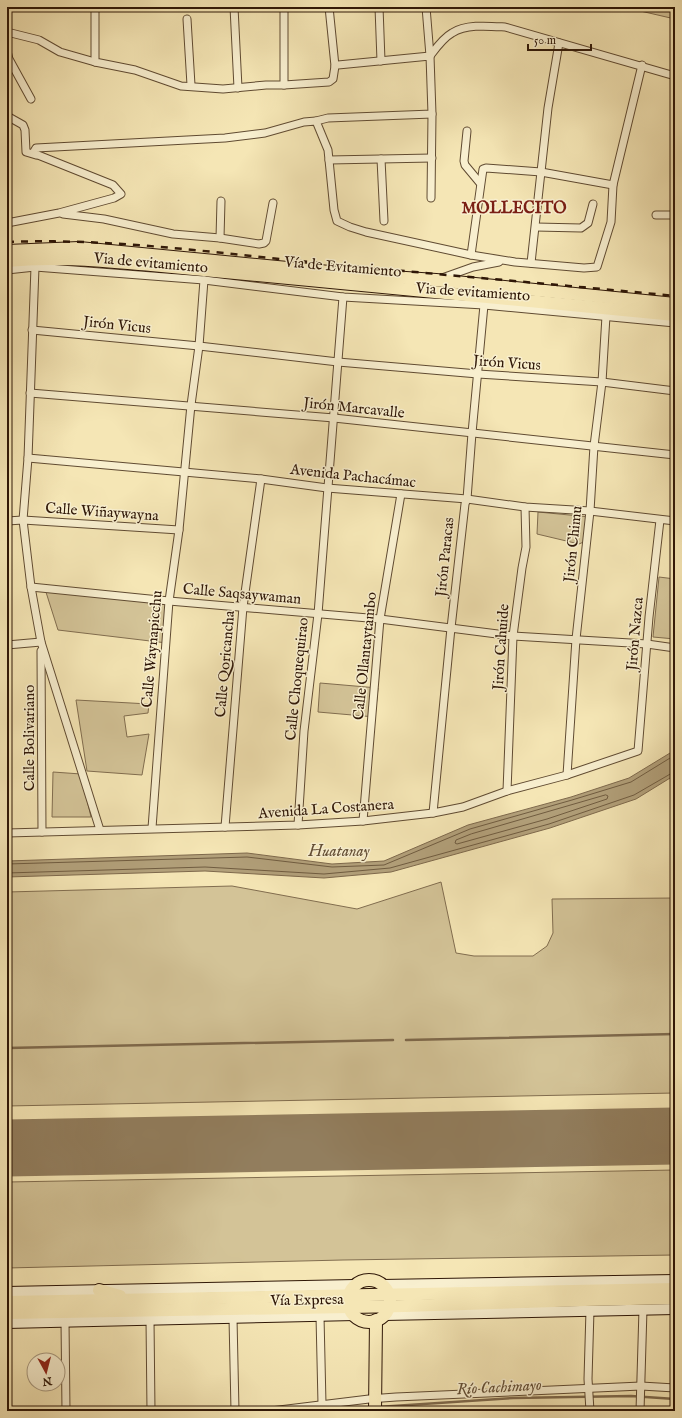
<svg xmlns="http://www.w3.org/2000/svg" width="682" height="1418" font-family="'IM FELL English',serif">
	<rect width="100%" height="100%" fill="#f5e6b5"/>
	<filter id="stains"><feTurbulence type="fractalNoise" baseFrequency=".005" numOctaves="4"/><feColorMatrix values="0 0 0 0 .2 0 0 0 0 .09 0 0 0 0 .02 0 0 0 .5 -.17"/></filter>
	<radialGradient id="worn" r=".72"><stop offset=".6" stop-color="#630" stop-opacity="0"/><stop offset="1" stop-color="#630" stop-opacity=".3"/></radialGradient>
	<g fill="#d3c397" stroke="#816d4f">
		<path d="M623,7H675V19Z"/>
		<path d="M538,512L590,517L588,540L579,544L537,534Z"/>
		<path d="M659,577L675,579V639L653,637Z"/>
		<path d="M45,589L171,601L167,643L58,630Z"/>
		<path d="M320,683L378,688L375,717L318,712Z"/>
		<path d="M76,700L149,704L148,713L124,716L127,737L149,734L142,775L87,771Z"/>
		<path d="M53,772L81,774L91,817H52Z"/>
		<path d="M441,882L456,953L474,956H533L547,946L553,933L552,899L675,898V1093L7,1106V892L232,886L357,909Z"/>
		<path d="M675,1170V1255L343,1260L7,1268V1182Z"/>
	</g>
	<path fill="#b2a07a" stroke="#7e694c" d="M675,750V775L636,799L550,828L391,872L324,878L205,871L7,877V861L247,853L332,864L384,861L468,825L571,797L629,778Z"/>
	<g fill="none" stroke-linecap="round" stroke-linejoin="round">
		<g stroke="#705c40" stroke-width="1">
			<path d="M606,795L608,796L607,799L547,819L457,844L455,843L456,840L471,834Z"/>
			<path d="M7,864L247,857L332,867L384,865L470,829L572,800L631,782L675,755"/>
			<path d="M7,873L205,867L324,874L390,868L549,824L634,795L672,773L675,772"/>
		</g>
		<g stroke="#7e694c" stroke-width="2.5">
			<path d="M406,1040L675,1034"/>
			<path d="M7,1048L393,1040"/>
			<path d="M378,1407L513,1398L631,1396L675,1399"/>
			<path d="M325,1411L371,1408"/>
		</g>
		<path stroke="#927e5e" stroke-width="57" d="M7,1148L675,1136"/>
		<defs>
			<g id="minor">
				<path d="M95,7V62L135,70L181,86L223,89L266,85H284L329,82L333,79L335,66L338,65L430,56L432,114L328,118L316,121"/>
				<path d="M234,7L238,88"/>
				<path d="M329,7L335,66"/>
				<path d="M379,7L381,61"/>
				<path d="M426,7L430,56C436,48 443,38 452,33C466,24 488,26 505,27L675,76"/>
				<path d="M187,19L191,85"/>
				<path d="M7,32L39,40L60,52L95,62"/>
				<path d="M7,51L9,59L31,99"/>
				<path d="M284,85V7"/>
				<path d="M7,116L23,125L25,130L26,152L36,155"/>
				<path d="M467,131L464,161L465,165L480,183"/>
				<path d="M381,159L384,221"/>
				<path d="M329,160L432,158"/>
				<path d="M431,198L432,114"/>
				<path d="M63,214L104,219L173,234L220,238L259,244L264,243L266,241L273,203"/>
				<path d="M656,215H675"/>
				<path d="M7,223L59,213L114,198L121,194L113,185L33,153L36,148L225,138L265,133L304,122L316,121L328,150L334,210L337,221L350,227L366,232L471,255L515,262L584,268L597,267L611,222L613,185L642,65"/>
				<path d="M536,227L581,228L588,223L593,204"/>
				<path d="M220,238L221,201"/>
				<path d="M471,255L483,169L486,168L541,172L613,185"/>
				<path d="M531,263L548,108L559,43"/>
				<path d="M35,267L28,458L23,520L31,587L41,642L100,830"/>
				<path d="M7,270L35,267L204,280L343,297L484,305L675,323"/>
				<path d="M442,278L473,267L499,262"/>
				<path d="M32,330L199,346L338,362L478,374L602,382L675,391"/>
				<path d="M30,393L334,418L675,455"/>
				<path d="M28,458L261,479L327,488L467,499L525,507L590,511L675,521"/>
				<path d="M7,521L23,520L179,530"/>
				<path d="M31,587L169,601L380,619L513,636L647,644L675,648"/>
				<path d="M7,645L41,642"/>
				<path d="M41,651L42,832"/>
				<path d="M567,775L576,639L590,511L594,446L602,382L606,316"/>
				<path d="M507,791L513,636L522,568L526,547L525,507"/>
				<path d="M433,813L451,628L465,504L467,499L472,433L484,305"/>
				<path d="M363,821L380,619L401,494"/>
				<path d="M298,825L304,731L318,614L343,297"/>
				<path d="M225,827L243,607L261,479"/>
				<path d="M152,828L169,601L179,530L191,405L199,346L204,280"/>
				<path d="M7,833L298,825L363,821L433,813L463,807L507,791L567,775L638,751L649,617L660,520"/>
				<path d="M320,1316L322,1404"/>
				<path d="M233,1318L235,1411"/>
				<path d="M150,1320L151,1411"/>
				<path d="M65,1321L66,1411"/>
				<path d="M271,1411L369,1399L396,1397L641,1386L675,1388"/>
				<path d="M590,1411L588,1379L590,1310"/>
				<path d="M640,1411L643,1309"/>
			</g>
			<g id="secondary">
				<path d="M382,1285L675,1280"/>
				<path d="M7,1292L355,1285"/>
				<path d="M384,1315L675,1309"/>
				<path d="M7,1323L355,1315"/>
			</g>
			<g id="primary">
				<circle cx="369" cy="1301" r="21"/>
				<path d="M99,1290L120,1296"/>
				<path d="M7,1302L675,1289"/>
				<path d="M7,1313L405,1306L585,1300L675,1298"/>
				<path d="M375,1411L376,1320"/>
			</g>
			<g id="trunk">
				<path d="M7,251L79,248L361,275L436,280L675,304"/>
				<path d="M7,261C54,256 103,261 151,265L675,315"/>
			</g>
		</defs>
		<use href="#minor" stroke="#604b32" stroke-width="9"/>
		<use href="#secondary" stroke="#2f1707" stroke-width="12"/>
		<use href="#primary" stroke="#2f1707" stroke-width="14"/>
		<use href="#trunk" stroke="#2f1707" stroke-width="14"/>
		<use href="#minor" stroke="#f8efcf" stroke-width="7"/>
		<use href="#secondary" stroke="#f8efcf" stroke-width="10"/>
		<use href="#primary" stroke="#f5e6b5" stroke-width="12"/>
		<use href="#trunk" stroke="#f5e6b5" stroke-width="12"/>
		<path stroke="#2f1707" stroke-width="2.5" stroke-dasharray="7 7" stroke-linecap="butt" d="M7,242C108,238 209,252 309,262C431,274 553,284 675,296"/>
	</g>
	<g text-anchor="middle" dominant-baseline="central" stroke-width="3" stroke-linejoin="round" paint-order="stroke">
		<g font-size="15" fill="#2f1707" stroke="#f8efcf">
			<text transform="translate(151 263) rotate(5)">Via de evitamiento</text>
			<text transform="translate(343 267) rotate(5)">Vía de Evitamiento</text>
			<text transform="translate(473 292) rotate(4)">Via de evitamiento</text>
			<text transform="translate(117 325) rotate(6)">Jirón Vicus</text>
			<text transform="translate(507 363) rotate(4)">Jirón Vicus</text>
			<text transform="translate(354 408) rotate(6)">Jirón Marcavalle</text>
			<text transform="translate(353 476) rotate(6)">Avenida Pachacámac</text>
			<text transform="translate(102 512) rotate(4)">Calle Wiñaywayna</text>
			<text transform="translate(573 544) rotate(-84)">Jirón Chimu</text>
			<text transform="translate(445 557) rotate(-84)">Jirón Paracas</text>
			<text transform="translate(242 594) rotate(5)">Calle Saqsaywaman</text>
			<text transform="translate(635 634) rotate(-85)">Jirón Nazca</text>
			<text transform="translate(501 647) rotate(-86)">Jirón Cahuide</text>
			<text transform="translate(152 649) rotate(-85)">Calle Waynapicchu</text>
			<text transform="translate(365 656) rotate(-84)">Calle Ollantaytambo</text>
			<text transform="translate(225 664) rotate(-85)">Calle Qoricancha</text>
			<text transform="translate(297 679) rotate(-84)">Calle Choquequirao</text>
			<text transform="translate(29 738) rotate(-90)">Calle Bolivariano</text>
			<text transform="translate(326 809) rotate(-4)">Avenida La Costanera</text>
			<text transform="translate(307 1300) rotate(-1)">Vía Expresa</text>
		</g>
		<g font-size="16" font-weight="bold" fill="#7a1f14" stroke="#f8efcf">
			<text x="514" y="209">MOLLECITO</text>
		</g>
		<g font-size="16" font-style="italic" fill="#634e35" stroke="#f8efcf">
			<text x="339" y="852">Huatanay</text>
			<text transform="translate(499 1388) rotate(-3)">Río Cachimayo</text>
		</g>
	</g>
	<rect width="682" height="1418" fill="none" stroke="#f5e6b5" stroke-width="24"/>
	<rect x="8" y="8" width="666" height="1402" fill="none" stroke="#2f1707" stroke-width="2"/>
	<rect x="12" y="12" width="658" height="1394" fill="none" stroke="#2f1707"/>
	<g transform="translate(46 1372) rotate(173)"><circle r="19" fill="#f8efcf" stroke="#a8997f"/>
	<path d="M0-3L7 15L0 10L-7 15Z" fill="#8f2418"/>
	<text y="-6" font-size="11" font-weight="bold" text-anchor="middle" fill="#2f1707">N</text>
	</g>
	<path d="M528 44v6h63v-6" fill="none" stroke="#2f1707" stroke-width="2"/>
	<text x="534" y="44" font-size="12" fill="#2f1707" stroke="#f8efcf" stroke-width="3" paint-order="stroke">50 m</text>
	<rect width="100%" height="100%" filter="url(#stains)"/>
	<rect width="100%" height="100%" fill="url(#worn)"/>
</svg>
